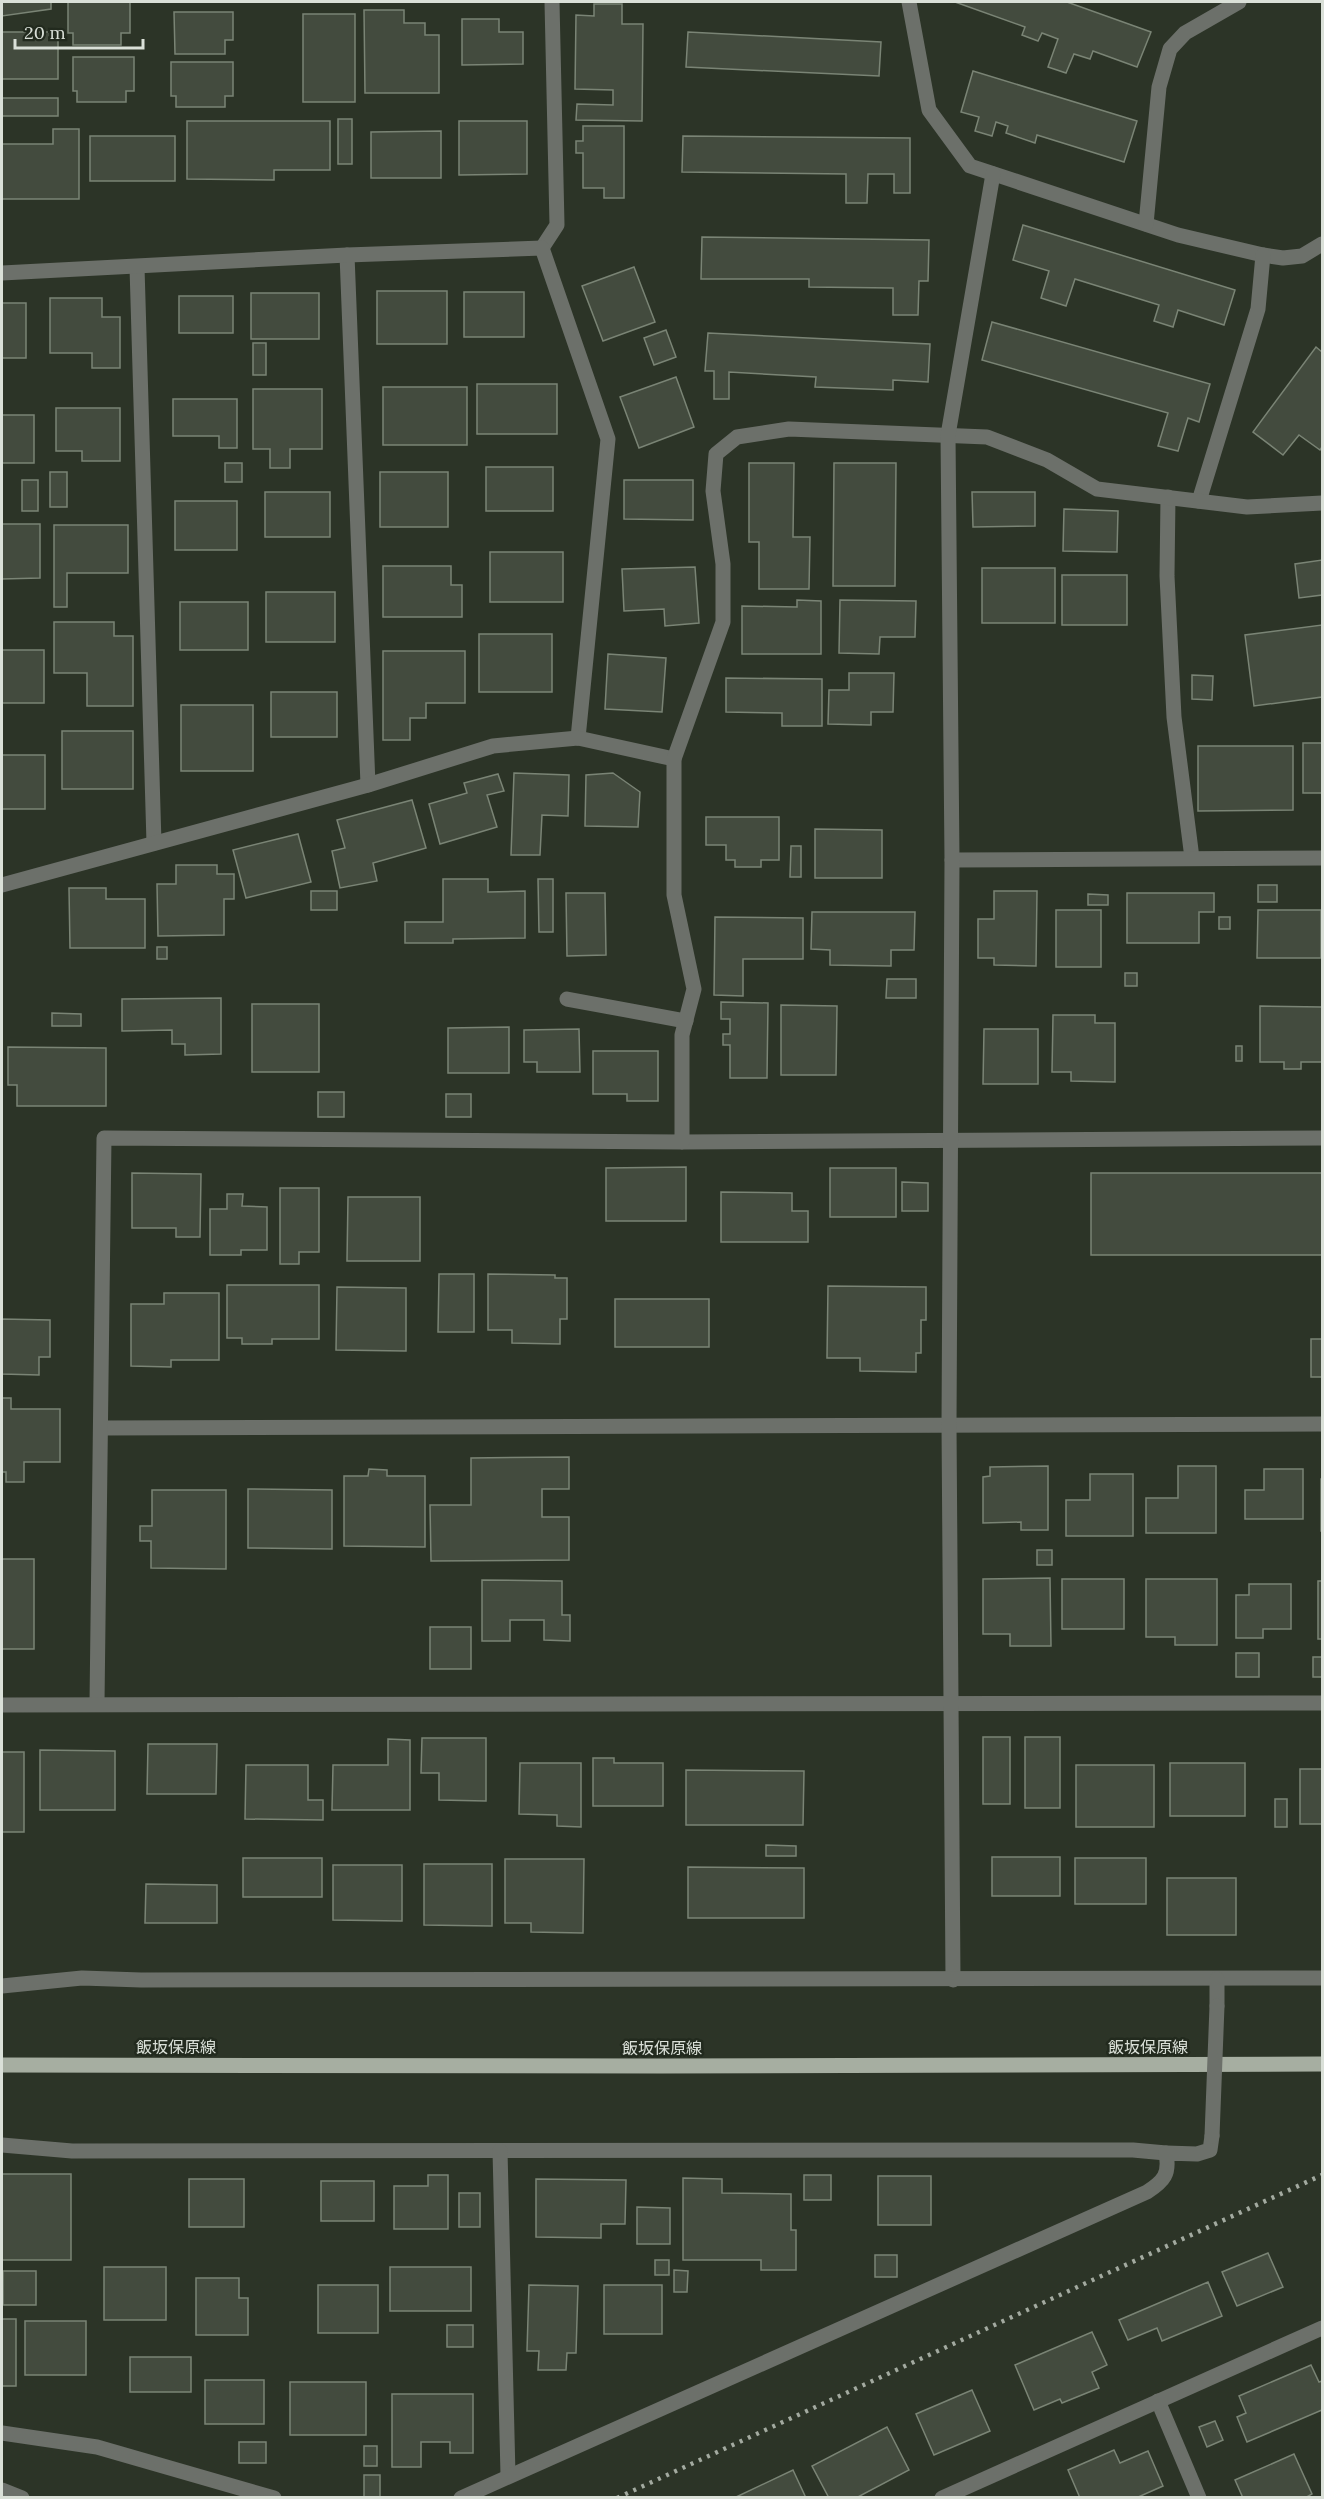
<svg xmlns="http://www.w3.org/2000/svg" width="1324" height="2499" font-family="Lora,'Noto Sans JP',serif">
	<rect width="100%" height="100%" fill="#2c3427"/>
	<g fill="#434b3e" stroke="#7a8475" stroke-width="1.5">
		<path d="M2,2H51V9L2,16Z"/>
		<path d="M68,2H130V33H121V45H73V33H68Z"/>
		<path d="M955,2H1067L1151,32L1137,67L1093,51L1090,59L1074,54L1066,73L1048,67L1058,39L1042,33L1038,41L1022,35L1025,27Z"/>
		<path d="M594,4H622V24H643L642,121L576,120L577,104L613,105V90L575,89L576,15L594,16Z"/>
		<path d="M364,10H404V23H425V35H439V93H365Z"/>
		<path d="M174,12H233V40H225V54H175Z"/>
		<rect x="303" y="14" width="52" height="88"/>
		<path d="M462,19H499V32H523V64L462,65Z"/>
		<rect x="2" y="32" width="56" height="47"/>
		<path d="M688,32L881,42L879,76L686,67Z"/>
		<path d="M73,57H134V91H126V102H77V91H73Z"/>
		<path d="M171,62H233V96H225V107H176V96H171Z"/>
		<path d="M973,71L1137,121L1124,162L1037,135L1035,143L1006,133L1008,126L996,122L992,136L975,131L979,117L961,112Z"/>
		<rect x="2" y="98" width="56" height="18"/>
		<rect x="338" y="119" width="14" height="45"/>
		<path d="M187,121H330V170H274V180L187,179Z"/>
		<path d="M459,121H527V174L459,175Z"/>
		<path d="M583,126H624V198H604V188H583V153H576V141H583Z"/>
		<path d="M53,129H79V199H2V144H53Z"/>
		<path d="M441,131V178H371V132Z"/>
		<rect x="90" y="136" width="85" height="45"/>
		<path d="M683,136L910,138V193H894V174H868L867,203H846V174L682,172Z"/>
		<path d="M1023,225L1235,290L1224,325L1178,310L1173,327L1154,321L1159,305L1075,279L1066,306L1041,298L1049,271L1013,260Z"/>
		<path d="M702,237L929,240L928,281H919L918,315H893V288L809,287V279H701Z"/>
		<path d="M634,267L655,322L603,341L582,286Z"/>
		<rect x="377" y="291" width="70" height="53"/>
		<rect x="464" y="292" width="60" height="45"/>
		<rect x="251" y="293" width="68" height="46"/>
		<rect x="179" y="296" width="54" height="37"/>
		<path d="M50,298H102V317H120V368H92V353H50Z"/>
		<rect x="2" y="303" width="24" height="55"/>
		<path d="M992,322L1210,384L1199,422L1188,418L1178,451L1158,446L1168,413L982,360Z"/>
		<path d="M666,330L676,357L654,365L644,338Z"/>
		<path d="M708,333L930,344L928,382L893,380V390L815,387L816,377L729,372V399H714V371H705Z"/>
		<rect x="253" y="343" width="13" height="32"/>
		<path d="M1316,347L1322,352V447L1320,450L1299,435L1283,455L1253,432Z"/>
		<path d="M676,377L694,427L639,448L620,397Z"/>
		<rect x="477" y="384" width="80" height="50"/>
		<rect x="383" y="387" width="84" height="58"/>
		<path d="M253,389H322V449H290V468H270V449H253Z"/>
		<path d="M173,399H237V448H219V436H173Z"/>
		<path d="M56,408H120V461H82V451H56Z"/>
		<rect x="2" y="415" width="32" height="48"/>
		<rect x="225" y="463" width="17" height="19"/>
		<path d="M749,463H794L793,537H810L809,589H759V542H749Z"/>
		<path d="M834,463H896L895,586H833Z"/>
		<rect x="486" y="467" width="67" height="44"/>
		<rect x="50" y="472" width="17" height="35"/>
		<rect x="380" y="472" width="68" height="55"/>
		<rect x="22" y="480" width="16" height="31"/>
		<path d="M624,480H693V520L624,519Z"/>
		<rect x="265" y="492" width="65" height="45"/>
		<path d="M972,492H1035V526L973,527Z"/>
		<rect x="175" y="501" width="62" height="49"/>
		<path d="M1064,509L1118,511L1117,552L1063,551Z"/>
		<path d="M2,524H40V578L2,579Z"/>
		<path d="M54,525H128V573H67V607H54Z"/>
		<rect x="490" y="552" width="73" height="50"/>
		<path d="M1322,560V595L1299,598L1295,564Z"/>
		<path d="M383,566H451V585H462V617H383Z"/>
		<path d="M695,567L699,623L665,626L664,609L624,611L622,569Z"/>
		<rect x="982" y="568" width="73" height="55"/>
		<rect x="1062" y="575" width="65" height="50"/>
		<rect x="266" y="592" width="69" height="50"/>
		<path d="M797,600L821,601V654H742V606L797,607Z"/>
		<path d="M840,600L916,601L915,637H880L879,654L839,653Z"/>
		<rect x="180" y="602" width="68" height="48"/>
		<path d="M54,622H114V636H133V706H87V673H54Z"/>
		<path d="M1322,625V697L1254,706L1245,635Z"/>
		<rect x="479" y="634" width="73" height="58"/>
		<rect x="2" y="650" width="42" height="53"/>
		<path d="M383,651H465V703H426V718H410V740H383Z"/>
		<path d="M608,654L666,658L662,712L605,709Z"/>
		<path d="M849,673H894L893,712H871V725L828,724L829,690H849Z"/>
		<path d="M1192,675L1213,676L1212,700L1192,699Z"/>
		<path d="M726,678L822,679V726H782V713L726,712Z"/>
		<rect x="271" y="692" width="66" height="45"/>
		<rect x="181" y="705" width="72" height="66"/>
		<rect x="62" y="731" width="71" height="58"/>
		<rect x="1303" y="743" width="19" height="50"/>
		<path d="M1198,746H1293V810L1198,811Z"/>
		<rect x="2" y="755" width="43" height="54"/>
		<path d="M514,773L569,775L568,816L542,815L540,855H511Z"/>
		<path d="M613,773L640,792L638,827L585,826L586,775Z"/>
		<path d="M498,774L504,791L487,795L497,827L440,844L429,804L467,793L464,783Z"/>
		<path d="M412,800L426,848L373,863L377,881L340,888L332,851L345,848L337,820Z"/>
		<path d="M706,817H779V860H761V867H735V860H726V845H706Z"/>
		<path d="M815,829L882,830V878H815Z"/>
		<path d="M298,834L311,882L246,898L233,850Z"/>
		<path d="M791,846H801V877H790Z"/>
		<path d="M176,865H217V874H234V899H224V935L158,936L157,884H176Z"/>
		<path d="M443,879H488V892L525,891V938L453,939V943H405V922H443Z"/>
		<path d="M538,879H553V932H539Z"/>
		<rect x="1258" y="885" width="19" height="17"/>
		<path d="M69,888H106V899H145V948H70Z"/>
		<rect x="311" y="891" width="26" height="19"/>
		<path d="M994,891H1037L1036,966L994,965V958H978V919H994Z"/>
		<path d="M566,893H605L606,955L567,956Z"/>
		<path d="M1127,893H1214V912H1199V943H1127Z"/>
		<path d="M1088,894L1108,895V905H1088Z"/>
		<rect x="1056" y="910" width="45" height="57"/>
		<path d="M1258,910H1321V958H1257Z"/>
		<path d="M812,912H915L914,950H891V966L830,965V950L811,949Z"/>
		<path d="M715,917L803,918V959H743V996L714,995Z"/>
		<rect x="1219" y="917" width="11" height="12"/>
		<rect x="157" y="947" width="10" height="12"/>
		<rect x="1125" y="973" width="12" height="13"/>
		<path d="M887,979H916V998H886Z"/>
		<path d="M221,998V1054L185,1055V1044H172V1030L122,1031V999Z"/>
		<path d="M721,1002L768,1003L767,1078H730V1045H723V1034H730V1019H721Z"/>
		<rect x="252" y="1004" width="67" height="68"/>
		<path d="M781,1005L837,1006L836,1075H781Z"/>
		<path d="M1260,1006L1322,1007V1062H1301V1069H1284V1062H1260Z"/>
		<path d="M52,1013L81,1014V1026H52Z"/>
		<path d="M1053,1015H1095V1023H1115V1082L1071,1081V1072H1052Z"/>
		<path d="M509,1027V1073H448V1028Z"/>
		<path d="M579,1029L580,1072H537V1062H524V1030Z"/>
		<path d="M984,1029H1038V1084H983Z"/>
		<rect x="1236" y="1046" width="6" height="15"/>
		<path d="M8,1047L106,1048V1106H17V1085H8Z"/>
		<path d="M593,1051H658V1101H627V1094H593Z"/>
		<rect x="318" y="1092" width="26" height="25"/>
		<rect x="446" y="1094" width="25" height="23"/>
		<path d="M686,1167V1221H606V1168Z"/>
		<rect x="830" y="1168" width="66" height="49"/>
		<path d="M132,1173L201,1174L200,1237H176V1228H132Z"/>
		<rect x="1091" y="1173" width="231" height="82"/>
		<path d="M902,1182L928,1183V1211H902Z"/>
		<path d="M280,1188H319V1252H299V1264H280Z"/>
		<path d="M721,1192L792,1193V1211H808V1242H721Z"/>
		<path d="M227,1194H243L242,1206L267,1207V1250H241V1255H210V1209H227Z"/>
		<path d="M348,1197H420V1261H347Z"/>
		<path d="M439,1274H474V1332H438Z"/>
		<path d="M488,1274L555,1275V1278H567V1319H560V1344L512,1343V1330H488Z"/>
		<path d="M227,1285H319V1339H272V1344H242V1338H227Z"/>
		<path d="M828,1286L926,1287V1320H921V1353H916V1372L860,1371V1358H827Z"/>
		<path d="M337,1287L406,1288V1351L336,1350Z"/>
		<path d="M164,1293H219V1360H171V1367L131,1366V1304H164Z"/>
		<rect x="615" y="1299" width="94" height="48"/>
		<path d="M2,1319L50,1320V1357H39V1375L2,1374Z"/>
		<rect x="1311" y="1339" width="11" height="38"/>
		<path d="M2,1398H11V1409H60V1462H24V1482H6V1472H2Z"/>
		<path d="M569,1457V1489H542V1517H569V1560L431,1561L430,1505H471V1458Z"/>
		<path d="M1048,1466V1530H1021V1522L983,1523V1477L990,1476V1467Z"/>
		<path d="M1178,1466H1216V1533H1146V1498H1178Z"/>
		<path d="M369,1469L387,1470V1476H425V1547L344,1546V1476H368Z"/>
		<path d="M1264,1469H1303V1519H1245V1490H1264Z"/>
		<path d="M1090,1474H1133V1536H1066V1500H1090Z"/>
		<rect x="1321" y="1479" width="1" height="52"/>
		<path d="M248,1489L332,1490V1549L248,1548Z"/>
		<path d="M152,1490H226V1569L151,1568V1541H140V1526H152Z"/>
		<rect x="1037" y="1550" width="15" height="15"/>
		<rect x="2" y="1559" width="32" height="90"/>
		<path d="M1050,1578L1051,1646H1010V1634H983V1579Z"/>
		<rect x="1062" y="1579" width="62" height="50"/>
		<path d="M1146,1579H1217V1645H1175V1637H1146Z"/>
		<path d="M482,1580L562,1581V1615H570V1641L544,1640V1620H510V1641H482Z"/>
		<rect x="1318" y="1581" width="4" height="58"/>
		<path d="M1249,1584H1291V1629H1263V1638H1236V1595H1249Z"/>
		<rect x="430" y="1627" width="41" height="42"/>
		<rect x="1236" y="1653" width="23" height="24"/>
		<rect x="1313" y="1657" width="9" height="20"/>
		<rect x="983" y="1737" width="27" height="67"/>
		<rect x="1025" y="1737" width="35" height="71"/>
		<path d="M422,1738H486V1801L439,1800V1773H421Z"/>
		<path d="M388,1739L410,1740V1810H332L333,1765H388Z"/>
		<path d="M148,1744H217L216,1794H147Z"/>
		<path d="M40,1750L115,1751V1810H40Z"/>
		<rect x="2" y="1752" width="22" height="80"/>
		<path d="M593,1758H614V1763H663V1806H593Z"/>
		<path d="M520,1763H581V1827L557,1826V1815L519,1814Z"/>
		<rect x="1170" y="1763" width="75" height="53"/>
		<path d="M246,1765H308V1800H323V1820L245,1819Z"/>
		<rect x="1076" y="1765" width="78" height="62"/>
		<rect x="1300" y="1769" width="22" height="55"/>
		<path d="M686,1770L804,1771L803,1825H686Z"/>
		<rect x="1275" y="1799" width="12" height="28"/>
		<path d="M766,1845L796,1846V1856H766Z"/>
		<rect x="992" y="1857" width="68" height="39"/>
		<rect x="243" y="1858" width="79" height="39"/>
		<rect x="1075" y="1858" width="71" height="46"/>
		<path d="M505,1859H584L583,1933L531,1932V1923H505Z"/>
		<path d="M424,1864H492V1926L424,1925Z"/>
		<path d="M333,1865H402V1921L333,1920Z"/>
		<path d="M688,1867L804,1868V1918H688Z"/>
		<rect x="1167" y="1878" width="69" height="57"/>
		<path d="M146,1884L217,1885V1923H145Z"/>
		<rect x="2" y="2174" width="69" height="86"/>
		<path d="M428,2175H448V2229H394V2186H428Z"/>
		<rect x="804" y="2175" width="27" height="25"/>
		<rect x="878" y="2176" width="53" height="49"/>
		<path d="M683,2178L722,2179V2193L791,2194V2230H796V2270H761V2260H683Z"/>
		<rect x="189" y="2179" width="55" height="48"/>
		<path d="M536,2179L626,2180L625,2224H601V2238L536,2237Z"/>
		<rect x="321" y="2181" width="53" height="40"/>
		<rect x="459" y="2193" width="21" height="34"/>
		<path d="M637,2207L670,2208V2244H637Z"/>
		<path d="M1268,2253L1283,2287L1237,2306L1222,2272Z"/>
		<rect x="875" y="2255" width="22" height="22"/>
		<rect x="655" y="2260" width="14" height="15"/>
		<rect x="104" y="2267" width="62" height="53"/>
		<rect x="390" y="2267" width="81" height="44"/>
		<path d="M674,2270L688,2271L687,2292H674Z"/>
		<rect x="3" y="2271" width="33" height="34"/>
		<path d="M196,2278H239V2298H248V2335H196Z"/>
		<path d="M1208,2282L1222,2316L1162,2341L1157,2328L1128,2340L1119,2320Z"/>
		<rect x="318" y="2285" width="60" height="48"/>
		<path d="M529,2285L578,2286L576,2353H567L566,2370H538L539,2351H527Z"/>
		<rect x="604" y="2285" width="58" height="49"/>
		<rect x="2" y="2319" width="14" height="67"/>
		<rect x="25" y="2321" width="61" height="54"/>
		<rect x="447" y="2325" width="26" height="22"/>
		<path d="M1092,2332L1107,2365L1092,2372L1099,2388L1062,2403L1060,2399L1034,2410L1015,2365Z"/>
		<rect x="130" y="2357" width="61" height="35"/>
		<path d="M1311,2365L1319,2382L1322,2381V2410L1247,2442L1237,2417L1246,2413L1239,2396Z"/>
		<rect x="205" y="2380" width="59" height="44"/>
		<rect x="290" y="2382" width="76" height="53"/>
		<path d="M972,2390L990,2431L934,2455L916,2414Z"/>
		<path d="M392,2394H473V2453H450V2442H421V2467H392Z"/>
		<path d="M1215,2421L1223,2440L1207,2447L1199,2427Z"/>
		<path d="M887,2427L909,2470L856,2498H829L812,2466Z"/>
		<rect x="239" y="2442" width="27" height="21"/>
		<rect x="364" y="2446" width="13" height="20"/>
		<path d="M1114,2450L1120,2463L1148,2451L1163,2486L1136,2498H1080L1068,2470Z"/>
		<path d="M1294,2454L1312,2494L1305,2498H1243L1235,2480Z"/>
		<path d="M793,2470L806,2498H734Z"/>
		<rect x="364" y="2475" width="16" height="23"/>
	</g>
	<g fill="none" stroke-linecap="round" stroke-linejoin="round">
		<g stroke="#6c706a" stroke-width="15">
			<path d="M909,2L929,110L970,166L1178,235L1263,255L1283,258L1302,256L1322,244"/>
			<path d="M1146,224L1159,87L1170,49L1185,33L1239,2"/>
			<path d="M542,248L557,225L552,2"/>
			<path d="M347,255L368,785"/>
			<path d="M137,267L154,843"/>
			<path d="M2,273L347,255L542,248L608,439L578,738"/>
			<path d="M1168,497L1167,576L1174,717L1192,858"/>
			<path d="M1199,501L1258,309L1263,255"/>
			<path d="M952,860L1322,858"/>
			<path d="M2,885L368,785L493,746L578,738L674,759"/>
			<path d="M567,999L686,1021"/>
			<path d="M682,1142L1322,1138"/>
			<path d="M102,1428L1322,1424"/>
			<path d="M97,1703L104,1138L682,1142V1035L694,989L674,895V759L723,622V564L713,491L716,454L737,437L789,429L987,437L1047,460L1097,489L1247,507L1322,503"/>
			<path d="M2,1705L1322,1703"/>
			<path d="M953,1980L949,1425L952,860L948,435L993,174"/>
			<path d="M2,1986L82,1978L141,1980L1322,1978"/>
			<path d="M1217,2006V1979"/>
			<path d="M2,2145L72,2151L1133,2150L1166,2153"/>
			<path d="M500,2151L508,2475"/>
			<path d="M1158,2401L1199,2498"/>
			<path d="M2,2433L97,2447L274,2498"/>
			<path d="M2,2490L22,2498"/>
			<path d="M461,2498L1147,2192C1164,2181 1170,2174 1166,2153L1197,2154L1210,2150L1212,2136"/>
			<path d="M942,2498L1322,2328"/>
		</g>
		<path stroke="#a6aea1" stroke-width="15" d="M2,2065L661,2066L1322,2064"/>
		<path stroke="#a3aaa0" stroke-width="4.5" stroke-dasharray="3 6" stroke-linecap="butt" d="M617,2498L1322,2175"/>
		<path stroke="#6c706a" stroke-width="15" d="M1212,2136L1217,2006"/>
	</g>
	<g text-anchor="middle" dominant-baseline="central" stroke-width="5" stroke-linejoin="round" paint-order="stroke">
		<g font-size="16" fill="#dae0d8" stroke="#222a1e">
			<text x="176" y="2047">飯坂保原線</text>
			<text x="1148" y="2047">飯坂保原線</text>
			<text x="662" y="2048">飯坂保原線</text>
		</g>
	</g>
	<rect width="1324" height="2499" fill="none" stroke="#dae0d8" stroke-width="6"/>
	<path d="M15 39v9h128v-9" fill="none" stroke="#dae0d8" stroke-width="3"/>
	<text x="24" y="39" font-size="18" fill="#dae0d8" stroke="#222a1e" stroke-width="4.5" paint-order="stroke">20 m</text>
</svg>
